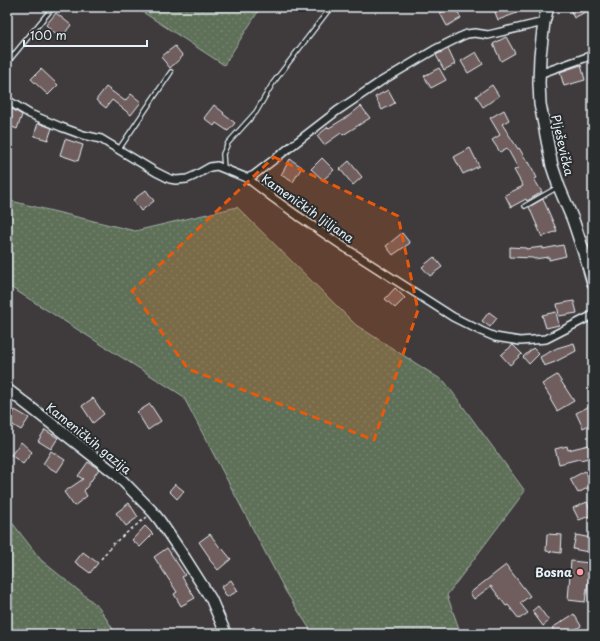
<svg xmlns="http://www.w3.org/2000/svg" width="600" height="641" font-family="'Playpen Sans',sans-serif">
	<defs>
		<pattern id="grass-dots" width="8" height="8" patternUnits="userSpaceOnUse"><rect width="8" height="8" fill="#5e6f59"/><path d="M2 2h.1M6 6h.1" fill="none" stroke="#758472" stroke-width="1.8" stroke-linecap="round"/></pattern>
	</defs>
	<rect width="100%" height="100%" fill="#3f3b3c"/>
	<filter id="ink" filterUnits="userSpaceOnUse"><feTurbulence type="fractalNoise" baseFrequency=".025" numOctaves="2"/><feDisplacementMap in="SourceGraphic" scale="8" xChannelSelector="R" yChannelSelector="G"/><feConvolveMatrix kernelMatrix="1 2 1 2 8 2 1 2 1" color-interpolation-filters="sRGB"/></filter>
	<g filter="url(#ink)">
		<g fill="url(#grass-dots)" stroke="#a3b0a8">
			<path d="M135,7H261L224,65Z"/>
			<path d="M7,200L135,231L237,207L356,325L445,382L525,491L447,595L461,634H313L286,592L183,396L7,285Z"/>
			<path d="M7,516L41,560L99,607L116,634H7Z"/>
		</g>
		<g fill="#705d5d" stroke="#e8f1f8">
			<path d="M451,7H455L461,18L447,26L440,13Z"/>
			<path d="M493,7H515L517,13L498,20Z"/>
			<path d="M569,7H593V8L574,18Z"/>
			<path d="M56,13L71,25L61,38L46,25Z"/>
			<path d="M506,37L515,53L501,61L493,44Z"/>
			<path d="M175,46L183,56L170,68L161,57Z"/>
			<path d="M448,49L455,64L444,70L436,55Z"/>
			<path d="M476,52L483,64L468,73L461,61Z"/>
			<path d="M581,65L585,80L564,86L560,72Z"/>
			<path d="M439,68L446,80L431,88L424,76Z"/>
			<path d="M41,69L58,85L48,95L31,79Z"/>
			<path d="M492,85L499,96L483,107L476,96Z"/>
			<path d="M106,87L125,101L131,94L141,102L131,115L112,100L106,108L96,100Z"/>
			<path d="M388,90L395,103L382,110L375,97Z"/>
			<path d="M214,105L224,113L223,114L235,123L228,131L216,123L214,126L204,118Z"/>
			<path d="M361,106L370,118L343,135L341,133L324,145L317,136L328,127L329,128L350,115Z"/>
			<path d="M9,107L22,115L17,129L7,125V112Z"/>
			<path d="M504,110L509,120L502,124L518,149L519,148L528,163L529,162L537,178L534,179L542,192L527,201L526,199L511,207L505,195L523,186L514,170L518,168L507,148L500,152L492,140L500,135L490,118Z"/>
			<path d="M38,123L52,128L48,140L34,136Z"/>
			<path d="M65,139L83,145L78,161L60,155Z"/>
			<path d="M470,148L479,166L463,174L454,157Z"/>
			<path d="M322,158L334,170L323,180L311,169Z"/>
			<path d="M290,159L302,167L293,182L281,175Z"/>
			<path d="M349,161L362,177L353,185L340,169Z"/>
			<path d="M146,190L154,201L141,211L133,200Z"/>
			<path d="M543,199L557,231L542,237L529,207Z"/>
			<path d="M402,233L410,243L393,255L386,246Z"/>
			<path d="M563,245L566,256L549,260V257L534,259L533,258L510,257V247L526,248V249L543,247V249Z"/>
			<path d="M434,257L442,267L430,276L422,267Z"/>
			<path d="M395,288L405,298L395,308L385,299Z"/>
			<path d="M574,301L577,313L559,316L557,304Z"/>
			<path d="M489,312L497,318L490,327L482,321Z"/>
			<path d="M556,312L559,325L546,328L542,315Z"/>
			<path d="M574,343L576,351L555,362L544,366L540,357L557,348Z"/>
			<path d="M513,345L522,354L510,365L501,355Z"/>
			<path d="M533,348L539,354L529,364L523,357Z"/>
			<path d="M557,375L574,401L557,411L550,399L551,398L542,384Z"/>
			<path d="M93,398L104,414L93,423L82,406Z"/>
			<path d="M150,404L161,421L148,430L137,412Z"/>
			<path d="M590,406L593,412V423L583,428L576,413Z"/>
			<path d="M15,410L29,418L21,430L8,422Z"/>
			<path d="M45,430L58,438L51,449L38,441Z"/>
			<path d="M21,442L32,452L23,464L11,455Z"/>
			<path d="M593,444V457L580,460L579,459L559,464L555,449L567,446L568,450Z"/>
			<path d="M51,451L65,460L57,472L43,464Z"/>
			<path d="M88,462L99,469L84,491L87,496L74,506L64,492L83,479L78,476Z"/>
			<path d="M585,471L593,485L578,493L570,479Z"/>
			<path d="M175,484L184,491L177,499L169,491Z"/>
			<path d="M587,502L592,515L579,520L573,508Z"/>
			<path d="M129,503L138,517L126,526L116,513Z"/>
			<path d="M145,526L153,534L140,547L132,540Z"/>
			<path d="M210,534L221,549L222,548L231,559L218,570L209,559L210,558L199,542Z"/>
			<path d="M547,534L562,535L561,553L546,551Z"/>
			<path d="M576,535L591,538L588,552L573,549Z"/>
			<path d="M167,548L185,575L182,577L195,598L181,606L174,594L177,592L154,557Z"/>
			<path d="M83,552L98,563L90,573L75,562Z"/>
			<path d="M571,561L590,563L589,582H588L585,602L568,600Z"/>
			<path d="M506,565L530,596L520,603L528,613L519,619L508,605L506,606L491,586L474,599L470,593Z"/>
			<path d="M231,580L238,591L227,597L221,587Z"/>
			<path d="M538,606L549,621L543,626L532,611Z"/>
			<path d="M574,614L581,626L568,634H556L552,628Z"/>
			<path d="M254,627L258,634H240Z"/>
		</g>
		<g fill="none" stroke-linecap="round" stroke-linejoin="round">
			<defs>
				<g id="lane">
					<path d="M7,63L53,7"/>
					<path d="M119,149L171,72"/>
					<path d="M224,169L223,154L228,143L256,112L273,83L331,7"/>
					<path d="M525,206L558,187"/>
				</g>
				<g id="street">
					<path d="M539,74L593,55"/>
					<path d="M7,100L30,114L61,127L83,135L101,139L156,172L170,179L176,180L187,179L194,176L210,167L217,166L247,178L273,198L298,216L350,251L453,317L481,331L495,337L520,341L546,339L593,315"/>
					<path d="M247,178L254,175L337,111L380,82L434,50L460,37L467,34L475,33L488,35L544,22"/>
				</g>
				<path id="secondary" d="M7,389L116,474L153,512L160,521L185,558L211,599L226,634"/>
				<path id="primary" d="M548,7L544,22L540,56L539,83L540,104L552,166L559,187L573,220L587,262L593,283"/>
			</defs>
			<use href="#lane" stroke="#e8f1f8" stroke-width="6"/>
			<use href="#street" stroke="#e8f1f8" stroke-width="10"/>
			<use href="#secondary" stroke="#e8f1f8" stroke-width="13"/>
			<use href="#primary" stroke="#e8f1f8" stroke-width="14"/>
			<path stroke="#e8f1f8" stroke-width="1.5" stroke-dasharray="3 3" stroke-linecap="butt" d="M101,559L113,544L135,526L147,517"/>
			<use href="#lane" stroke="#2a2d2e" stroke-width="3.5"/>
			<use href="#street" stroke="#2a2d2e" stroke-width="7"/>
			<use href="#secondary" stroke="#2a2d2e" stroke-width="10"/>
			<use href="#primary" stroke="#2a2d2e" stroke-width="11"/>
		</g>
	</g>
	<path fill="#e8590c" fill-opacity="0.2" stroke="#e8590c" stroke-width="3" stroke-dasharray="8 5" stroke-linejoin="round" d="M274,157L398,216L418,310L374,440L188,369L132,291Z"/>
	<circle fill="#ff9aa2" stroke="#2a2d2e" stroke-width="1.5" cx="580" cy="572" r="4"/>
	<g text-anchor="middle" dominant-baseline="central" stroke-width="4" stroke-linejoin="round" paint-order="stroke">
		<g font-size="12" fill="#e8f1f8" stroke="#2a2d2e">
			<text transform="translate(563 145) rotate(77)">Plješevička</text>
			<text transform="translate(308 208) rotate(35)">Kameničkih ljiljana</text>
			<text transform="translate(89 438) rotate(39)">Kameničkih gazija</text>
		</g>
		<g font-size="12" font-weight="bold" fill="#e8f1f8" stroke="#2a2d2e" text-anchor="end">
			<text x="572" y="572">Bosna</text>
		</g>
	</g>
	<rect width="600" height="641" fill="none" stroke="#2a2d2e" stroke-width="24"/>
	<rect x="12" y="12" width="576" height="617" fill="none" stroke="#e8f1f8" stroke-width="1.5" filter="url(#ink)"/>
	<path d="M24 40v6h123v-6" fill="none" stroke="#e8f1f8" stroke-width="2"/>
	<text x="30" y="40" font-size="12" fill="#e8f1f8" stroke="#2a2d2e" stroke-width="3" paint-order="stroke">100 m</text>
</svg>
